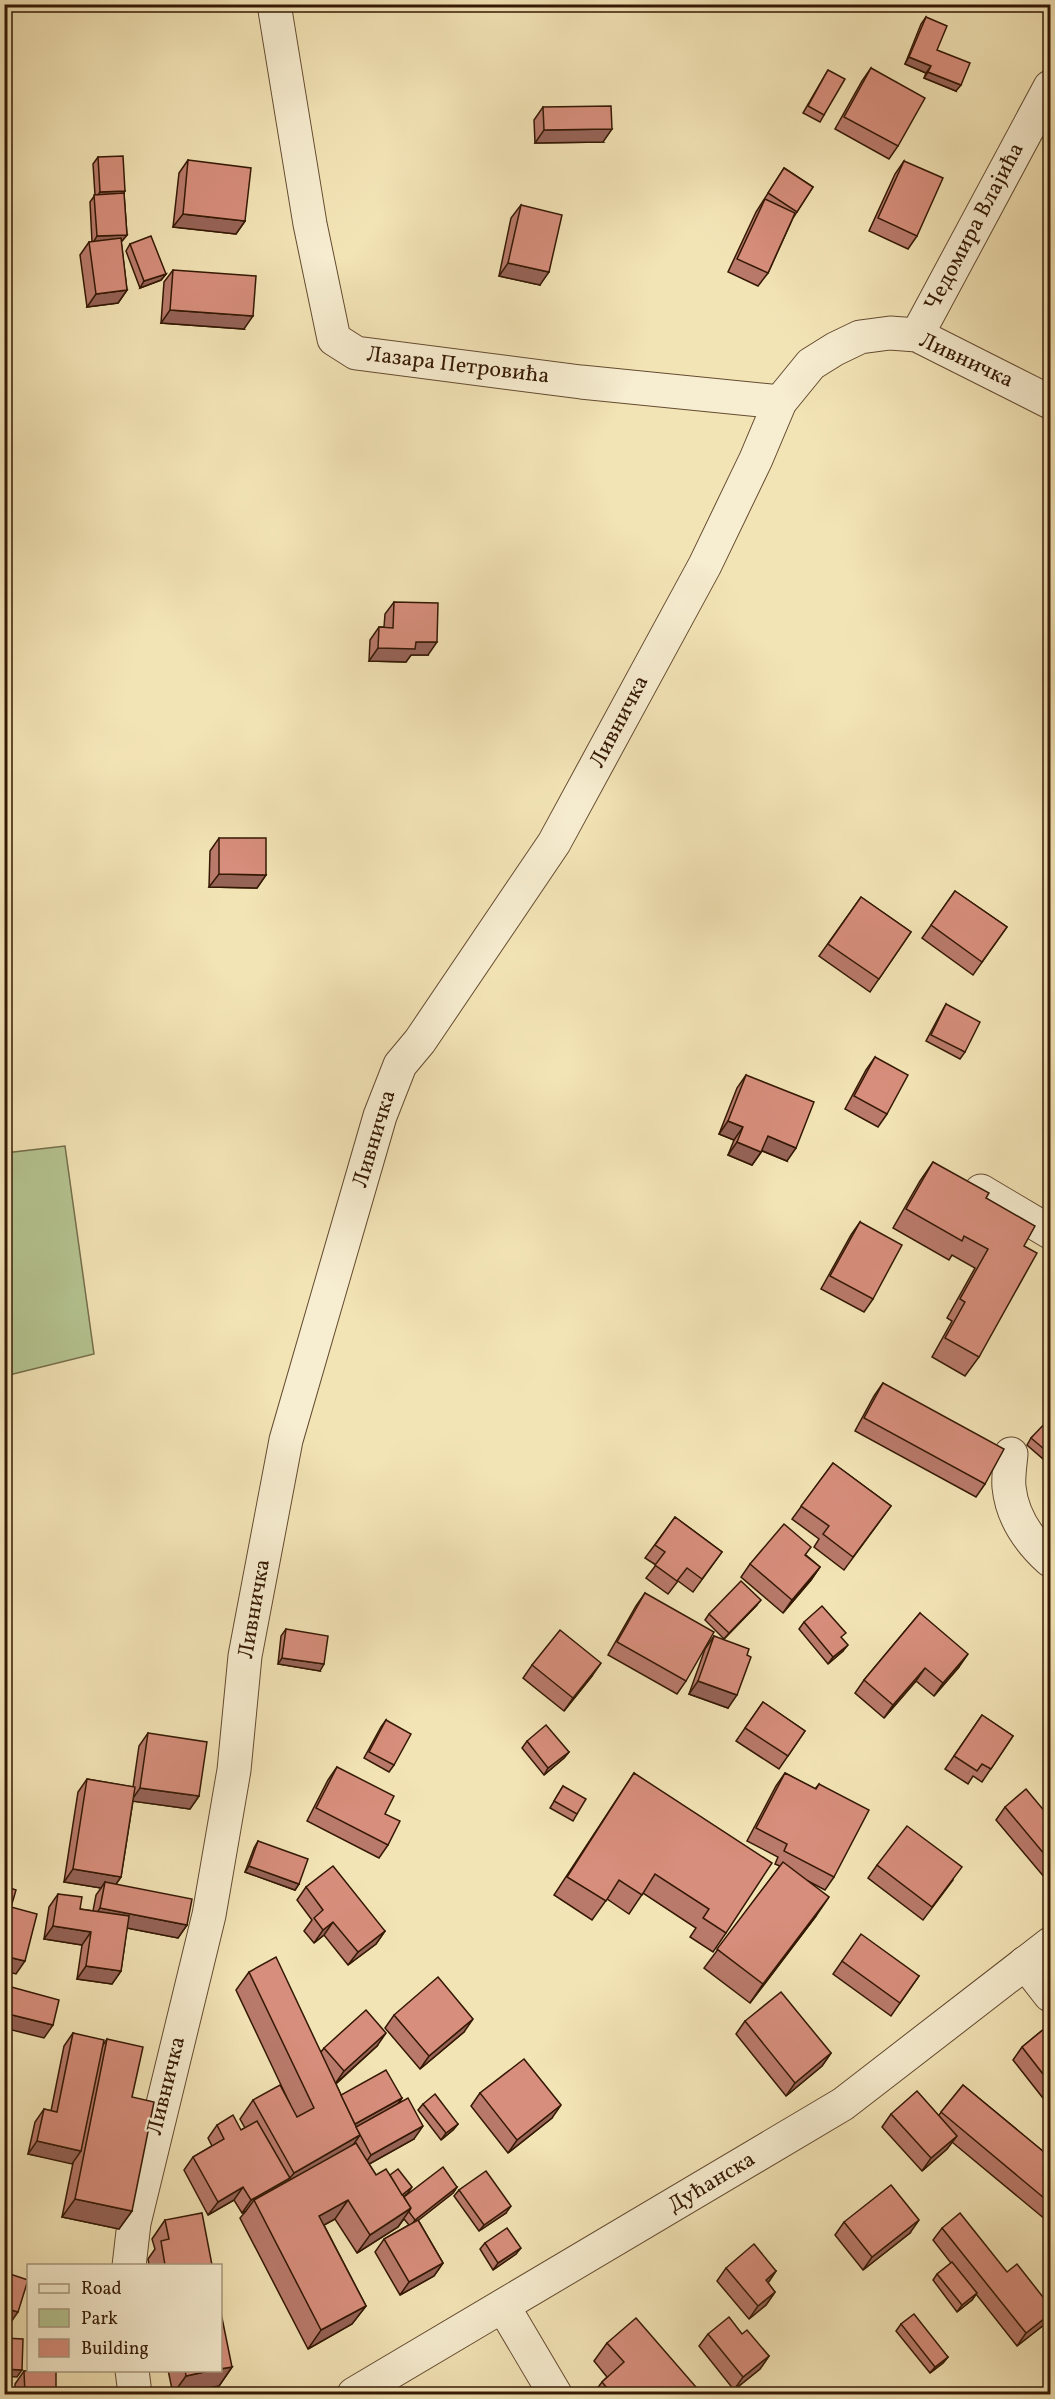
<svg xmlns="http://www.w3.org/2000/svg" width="1055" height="2399" font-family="Vollkorn,serif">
	<rect width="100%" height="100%" fill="#f3e4b6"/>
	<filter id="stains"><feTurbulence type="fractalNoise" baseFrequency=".00333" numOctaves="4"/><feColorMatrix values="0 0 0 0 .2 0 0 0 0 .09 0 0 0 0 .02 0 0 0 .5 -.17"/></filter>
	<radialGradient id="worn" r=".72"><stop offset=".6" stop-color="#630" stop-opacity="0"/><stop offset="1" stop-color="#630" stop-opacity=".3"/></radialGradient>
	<path fill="#b5c592" stroke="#746e4b" stroke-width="1.5" d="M65,1146L94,1354L5,1376V1153Z"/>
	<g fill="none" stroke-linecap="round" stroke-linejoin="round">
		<defs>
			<g id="minor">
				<path d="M274,4L310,224L334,339L356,353L581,382L780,402"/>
				<path d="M917,335L1050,87"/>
				<path d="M981,1191L1050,1232"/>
				<path d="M1011,1454C1010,1465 1008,1477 1009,1487C1012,1517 1029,1541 1050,1560"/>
				<path d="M1025,1963L1050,1995"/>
				<path d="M129,2266L134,2223L209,1915L234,1770L245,1656L286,1440L380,1116L400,1065L420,1041L554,843L705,565L756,459L780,402L811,364L835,349L860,337L890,333L917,335L1050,402"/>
				<path d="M503,2306L555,2394"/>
				<path d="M132,2370L135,2394"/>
				<path d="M354,2394L843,2104L1050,1944"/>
			</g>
		</defs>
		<use href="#minor" stroke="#644b30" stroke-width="35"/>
		<use href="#minor" stroke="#f7edd0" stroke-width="33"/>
	</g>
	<g fill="#b97a6b" stroke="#341804" stroke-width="1.5">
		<path d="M926,17L937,50L956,91L924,78L926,73L905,64L921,24Z"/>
		<path d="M871,68L898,146L889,159L835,129L862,81Z"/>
		<path d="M828,70L824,115L820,122L803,113Z"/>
		<path d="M543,107L603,142L535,143L534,120Z"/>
		<path d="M98,157L124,194L127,235L122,241H121L127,290L118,303L87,307L80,255L89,242H92L90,202L95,195L93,164Z"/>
		<path d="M188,160L245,221L236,234L173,227L179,173Z"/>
		<path d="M904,161L917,236L908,249L869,231L895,174Z"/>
		<path d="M784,168L813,187L793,218L768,273L758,286L728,272L756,212Z"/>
		<path d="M521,205L540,285L499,276L511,218Z"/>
		<path d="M130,244L166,274L161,280L140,288L126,251Z"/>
		<path d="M173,270L244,329L161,323L164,282Z"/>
		<path d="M394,602L428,655H411L406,662L369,661L370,640L379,627H384L385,614Z"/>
		<path d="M219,838L266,875L257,888L209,887L210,851Z"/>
		<path d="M955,891L1007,927L973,975L922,938Z"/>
		<path d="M861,897L911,932L870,992L819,956Z"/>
		<path d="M946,1004L965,1052L960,1059L926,1041L942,1011Z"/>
		<path d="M875,1057L887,1114L878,1127L845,1109L866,1070Z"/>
		<path d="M746,1075L787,1161L762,1151L752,1165L728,1155L734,1140L719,1134L737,1088Z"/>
		<path d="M933,1162L986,1198L1024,1246L979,1357L965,1376L932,1357L952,1321L947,1318L975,1268L952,1255L949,1260L893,1228L920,1181Z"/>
		<path d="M860,1222L873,1299L864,1312L821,1289L851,1235Z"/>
		<path d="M883,1383L985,1484L976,1497L855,1431L874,1396Z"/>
		<path d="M1050,1422V1465L1027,1445L1031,1438Z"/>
		<path d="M833,1463L891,1506L844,1570L814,1547L819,1539L792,1519Z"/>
		<path d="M675,1517L722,1552L693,1592L678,1581L668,1594L646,1578L656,1565L645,1558Z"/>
		<path d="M806,1555L820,1567L811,1580L783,1613L741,1577L750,1564Z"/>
		<path d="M645,1593L686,1681L677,1694L608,1655L636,1606Z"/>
		<path d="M756,1606L724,1639L705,1620L709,1614Z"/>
		<path d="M920,1613L959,1667L934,1696L916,1681L884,1718L855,1693L864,1680Z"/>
		<path d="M804,1622L843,1651L828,1664L799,1629Z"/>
		<path d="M286,1629L320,1671L278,1664L281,1636Z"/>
		<path d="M714,1636L747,1655L728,1708L689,1694L705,1649Z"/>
		<path d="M532,1665L592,1676L564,1711L523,1678Z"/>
		<path d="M763,1702L805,1731L779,1769L736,1741Z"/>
		<path d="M982,1715L1013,1736L982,1782L973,1776L968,1784L945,1769Z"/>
		<path d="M386,1720L394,1765L389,1772L364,1758L381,1727Z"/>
		<path d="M148,1733L199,1796L190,1809L133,1801L121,1877L116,1884L187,1925L178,1938L127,1928L121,1971L112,1984L77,1979L82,1945L44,1939L49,1907L58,1894L80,1909L93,1911L96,1895L101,1888L64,1882L78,1792L87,1779L133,1787L139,1746Z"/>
		<path d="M527,1741L569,1752L564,1758L544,1775L522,1748Z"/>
		<path d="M337,1767L385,1814L388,1845L379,1858L307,1821L328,1780Z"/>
		<path d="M634,1773L726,1933L713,1952L690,1937L696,1928L643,1893L629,1914L607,1899L592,1920L554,1895Z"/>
		<path d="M785,1773L815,1789L819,1784L834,1877L825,1890L808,1881L816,1916L750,2003L704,1968L780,1866L775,1864L778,1857L747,1841L776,1786Z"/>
		<path d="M563,1786L577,1814L573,1821L550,1808Z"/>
		<path d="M1005,1807L1046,1813L1050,1809V1884L996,1820Z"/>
		<path d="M258,1841L299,1884L295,1890L245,1872L254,1848Z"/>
		<path d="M877,1865L953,1880L923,1920L868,1878Z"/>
		<path d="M306,1887L385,1931L376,1944L348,1965L324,1935L314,1943L304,1931L312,1920L297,1900Z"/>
		<path d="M842,1961L919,1976L891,2016L833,1974Z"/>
		<path d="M249,1972L321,2052L324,2048L377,2046L336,2084L341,2095L402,2098L399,2103L414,2139L369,2164L376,2175H390L408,2193L404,2197L457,2187L453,2193L418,2220L443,2263L434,2276L400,2295L375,2252L384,2239L409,2225L404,2219L398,2227L357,2253L335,2219L324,2225L366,2306L352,2324L308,2349L240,2218L246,2211L242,2213L234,2200L208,2215L184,2170L193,2157L212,2146L208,2138L217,2125L241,2130L245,2128L240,2119L253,2100L290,2104L236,1990Z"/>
		<path d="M394,2015L464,2032L420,2069L385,2028Z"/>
		<path d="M745,2021L831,2053L822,2066L786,2096L736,2034Z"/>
		<path d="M1050,2024V2107L1013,2060L1022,2047Z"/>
		<path d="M73,2033L103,2045L107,2039L132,2097V2211L119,2229L62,2217L73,2163L28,2154L35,2122L44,2109L51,2111L64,2046Z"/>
		<path d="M963,2085L1050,2157V2215L1046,2220L952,2142L947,2149L922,2171L882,2127L891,2114L939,2115Z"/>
		<path d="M480,2093L552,2118L508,2153L471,2106Z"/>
		<path d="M423,2104L458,2124L453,2130L441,2140L418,2110Z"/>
		<path d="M459,2190L506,2213L479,2231L454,2196Z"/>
		<path d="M165,2220L212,2265H149L148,2259L155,2249L152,2239Z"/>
		<path d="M844,2222L910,2233L863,2270L835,2235Z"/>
		<path d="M942,2228L1045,2324L1017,2346L976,2294L972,2300L957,2312L933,2280L937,2274L951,2263L933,2240Z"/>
		<path d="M485,2243L516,2254L493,2270L480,2249Z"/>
		<path d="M726,2268L776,2271L768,2283L775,2292L766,2305L749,2319L717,2281Z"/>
		<path d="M901,2324L948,2357L943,2363L930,2373L896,2331Z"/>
		<path d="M708,2334H742L769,2356L760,2369L734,2390L699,2346Z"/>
		<path d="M607,2343L702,2394H593L602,2382L607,2377L594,2361Z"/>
		<path d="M232,2367L219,2386L173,2394L168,2370H220Z"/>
		<path d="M24,2371L56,2394H15V2384Z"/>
	</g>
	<g fill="#966357" stroke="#341804" stroke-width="1.5">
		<path d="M909,57L931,66L926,73L905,64Z"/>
		<path d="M928,72L961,85L956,91L924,78Z"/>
		<path d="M612,129L603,142L535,143L544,130Z"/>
		<path d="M125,191L121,198L95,199L100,192Z"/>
		<path d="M183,214L245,221L236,234L173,227Z"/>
		<path d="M127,235L122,241L93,243L97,236Z"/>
		<path d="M508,263L549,272L540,285L499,276Z"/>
		<path d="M166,274L161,280L140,288L144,281Z"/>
		<path d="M127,290L118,303L87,307L96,294Z"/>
		<path d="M170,310L253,316L244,329L161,323Z"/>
		<path d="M416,642H437L428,655H411L406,662L369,661L378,648Z"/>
		<path d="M219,874L266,875L257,888L209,887Z"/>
		<path d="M728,1121L743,1127L734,1140L719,1134Z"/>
		<path d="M768,1136L796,1148L787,1161L758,1149Z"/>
		<path d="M737,1142L761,1152L752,1165L728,1155Z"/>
		<path d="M820,1567L811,1580L783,1613L792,1600Z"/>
		<path d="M761,1600L756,1606L724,1639L729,1633Z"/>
		<path d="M848,1645L843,1651L828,1664L833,1657Z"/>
		<path d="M968,1654L959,1667L934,1696L943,1683Z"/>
		<path d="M282,1658L324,1664L320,1671L278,1664Z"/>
		<path d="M601,1663L592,1676L564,1711L573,1698Z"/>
		<path d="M925,1668L916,1681L884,1718L893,1705Z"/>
		<path d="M698,1681L737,1695L728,1708L689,1694Z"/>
		<path d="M569,1752L564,1758L544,1775L548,1768Z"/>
		<path d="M140,1788L199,1796L190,1809L131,1801Z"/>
		<path d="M249,1866L299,1884L295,1890L245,1872Z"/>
		<path d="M73,1869L121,1877L112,1890L105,1882L101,1888L64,1882Z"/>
		<path d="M829,1897L816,1916L750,2003L763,1984Z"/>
		<path d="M100,1908L187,1925L178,1938L91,1921Z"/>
		<path d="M333,1922L324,1935L314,1943L323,1930Z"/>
		<path d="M53,1926L91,1932L82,1945L44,1939Z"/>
		<path d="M385,1931L376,1944L348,1965L358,1952Z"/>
		<path d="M4,1956L25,1961L16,1974L4,1971Z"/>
		<path d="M86,1966L121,1971L112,1984L77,1979Z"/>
		<path d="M4,2013L53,2025L44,2038L4,2028Z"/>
		<path d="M473,2019L464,2032L420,2069L429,2056Z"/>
		<path d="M386,2033L377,2046L335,2084L344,2071Z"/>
		<path d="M831,2053L822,2066L786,2096L795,2083Z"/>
		<path d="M402,2098L393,2111L357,2131L355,2124Z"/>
		<path d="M561,2105L552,2118L508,2153L517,2140Z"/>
		<path d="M458,2124L453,2130L441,2140L446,2133Z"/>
		<path d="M423,2126L414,2139L362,2168L371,2155Z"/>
		<path d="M360,2135L347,2154L254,2200L246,2211L242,2213L251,2200L290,2178L294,2173Z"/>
		<path d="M957,2136L947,2149L922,2171L931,2158Z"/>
		<path d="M37,2141L81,2151L72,2164L28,2154Z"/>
		<path d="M243,2187L234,2200L208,2215L218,2202Z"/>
		<path d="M412,2187L408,2193L394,2204L398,2198Z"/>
		<path d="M457,2187L453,2193L410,2227L415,2220Z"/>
		<path d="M75,2199L132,2211L119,2229L62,2217Z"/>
		<path d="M348,2200L335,2219L306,2235L319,2216Z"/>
		<path d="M511,2206L506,2213L479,2231L484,2225Z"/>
		<path d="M411,2208L398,2227L357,2253L370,2235Z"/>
		<path d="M919,2220L910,2233L863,2270L872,2257Z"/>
		<path d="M521,2248L516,2254L493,2270L498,2263Z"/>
		<path d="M443,2263L434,2276L400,2295L409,2282Z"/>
		<path d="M776,2271L767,2284L766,2280Z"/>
		<path d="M775,2292L766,2305L749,2319L758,2306Z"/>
		<path d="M977,2293L972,2300L957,2312L962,2305Z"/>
		<path d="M366,2306L352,2324L308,2349L321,2330Z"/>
		<path d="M4,2308L18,2312L9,2325L4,2324Z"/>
		<path d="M1050,2314V2316L1045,2324L1017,2346L1026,2333Z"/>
		<path d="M769,2356L760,2369L734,2390L743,2377Z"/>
		<path d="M948,2357L943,2363L930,2373L935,2367Z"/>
		<path d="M232,2367L219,2386L173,2394L186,2376L213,2370H220V2369Z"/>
		<path d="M4,2369L22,2370L17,2377L4,2376Z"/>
	</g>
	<g fill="#d78e7c" stroke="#341804" stroke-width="1.5">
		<path d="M926,17L947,26L937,50L970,63L961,85L928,72L931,66L909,57Z"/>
		<path d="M871,68L925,98L898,146L844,117Z"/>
		<path d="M828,70L845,79L824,115L808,106Z"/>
		<path d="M611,106L612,129L544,130L543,107Z"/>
		<path d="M123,156L125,191L100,192L98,157Z"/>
		<path d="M188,160L251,168L245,221L183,214Z"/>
		<path d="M904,161L943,178L917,236L878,218Z"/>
		<path d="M784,168L813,187L797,212L768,193Z"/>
		<path d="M124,193L127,235L97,236L94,195Z"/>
		<path d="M765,199L795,213L768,273L737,259Z"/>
		<path d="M521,205L562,215L549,272L508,263Z"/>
		<path d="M151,236L166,274L144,281L130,244Z"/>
		<path d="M121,238L127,290L96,294L89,242Z"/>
		<path d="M173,270L256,276L253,316L170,310Z"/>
		<path d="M394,602L438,603L437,642H416L415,649L378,648L379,627L393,628Z"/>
		<path d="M219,838H266V875L219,874Z"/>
		<path d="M955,891L1007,927L982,962L931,925Z"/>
		<path d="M861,897L911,932L879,979L828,944Z"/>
		<path d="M946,1004L980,1022L965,1052L931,1035Z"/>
		<path d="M875,1057L908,1075L887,1114L854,1096Z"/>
		<path d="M746,1075L814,1102L796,1148L768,1136L761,1152L737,1142L743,1127L728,1121Z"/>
		<path d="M933,1162L989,1193L986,1198L1035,1226L1024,1246L1037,1253L979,1357L945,1338L965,1302L960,1299L988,1249L964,1236L962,1241L906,1209Z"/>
		<path d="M860,1222L902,1245L873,1299L830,1276Z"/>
		<path d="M883,1383L1004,1449L985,1484L864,1418Z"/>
		<path d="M1048,1420L1050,1422V1454L1031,1438Z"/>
		<path d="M833,1463L891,1506L853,1557L823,1534L829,1526L801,1506Z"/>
		<path d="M675,1517L722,1552L702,1579L687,1568L677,1581L655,1565L665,1552L655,1545Z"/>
		<path d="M784,1524L811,1547L805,1555L820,1567L792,1600L750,1564Z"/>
		<path d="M741,1581L761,1600L729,1633L709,1614Z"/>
		<path d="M645,1593L714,1632L686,1681L617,1642Z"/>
		<path d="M822,1606L846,1633L841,1637L848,1645L833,1657L804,1622Z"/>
		<path d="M920,1613L968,1654L943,1683L925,1668L893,1705L864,1680Z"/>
		<path d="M286,1629L328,1636L324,1664L282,1658Z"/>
		<path d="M560,1630L601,1663L573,1698L532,1665Z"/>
		<path d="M714,1636L749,1649L747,1655L751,1657L737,1695L698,1681Z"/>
		<path d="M763,1702L805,1731L788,1756L745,1728Z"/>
		<path d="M982,1715L1013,1736L991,1769L982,1764L977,1771L954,1756Z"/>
		<path d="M386,1720L411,1734L394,1765L369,1752Z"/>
		<path d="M546,1725L569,1752L548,1768L527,1741Z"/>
		<path d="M148,1733L207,1742L199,1796L140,1788Z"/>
		<path d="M337,1767L394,1796L385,1814L400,1821L388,1845L316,1808Z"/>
		<path d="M634,1773L772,1863L726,1933L703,1918L709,1909L655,1874L642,1895L619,1880L606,1901L567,1877Z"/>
		<path d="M785,1773L816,1789L819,1784L869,1810L834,1877L784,1851L787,1844L756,1828Z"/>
		<path d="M87,1779L135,1787L121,1877L73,1869Z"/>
		<path d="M563,1786L586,1799L577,1814L554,1801Z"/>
		<path d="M1026,1789L1046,1813L1050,1809V1861L1005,1807Z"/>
		<path d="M907,1826L962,1867L932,1907L877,1865Z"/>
		<path d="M258,1841L308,1859L299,1884L249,1866Z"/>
		<path d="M783,1862L829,1897L763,1984L717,1949Z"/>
		<path d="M333,1866L385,1931L358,1952L333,1922L323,1930L314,1918L323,1910L306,1887Z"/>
		<path d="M105,1882L192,1899L187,1925L100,1908Z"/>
		<path d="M4,1886L16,1890L11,1907L37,1914L25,1961L4,1956Z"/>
		<path d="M58,1894L82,1897L80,1909L129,1916L121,1971L86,1966L91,1932L53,1926Z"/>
		<path d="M861,1934L919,1976L900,2003L842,1961Z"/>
		<path d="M276,1957L360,2135L294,2173L253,2100L280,2085L297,2117L314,2108L249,1972Z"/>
		<path d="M438,1977L473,2019L429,2056L394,2015Z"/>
		<path d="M4,1985L59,2000L53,2025L4,2013Z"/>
		<path d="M781,1992L831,2053L795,2083L745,2021Z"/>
		<path d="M366,2010L386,2033L344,2071L324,2048Z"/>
		<path d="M1050,2024V2083L1022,2047Z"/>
		<path d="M73,2033L104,2040L81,2151L37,2141L44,2109L57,2112Z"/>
		<path d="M107,2039L143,2047L132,2097L154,2102L132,2211L75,2199Z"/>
		<path d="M524,2059L561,2105L517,2140L480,2093Z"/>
		<path d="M386,2070L402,2098L355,2124L341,2095Z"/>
		<path d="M963,2085L1050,2157V2203L941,2112Z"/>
		<path d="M917,2091L957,2136L931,2158L891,2114Z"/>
		<path d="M435,2094L458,2124L446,2133L423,2104Z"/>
		<path d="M408,2098L423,2126L371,2155L356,2127Z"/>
		<path d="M233,2115L241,2130L257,2121L290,2178L251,2200L243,2187L218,2202L193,2157L224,2139L217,2125Z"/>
		<path d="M356,2143L376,2175L386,2169L411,2208L370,2235L348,2200L319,2216L366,2306L321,2330L254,2200Z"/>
		<path d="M443,2167L457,2187L415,2220L409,2212L411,2208L404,2197Z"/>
		<path d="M398,2169L412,2187L402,2195L390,2175Z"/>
		<path d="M486,2171L511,2206L484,2225L459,2190Z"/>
		<path d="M891,2185L919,2220L872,2257L844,2222Z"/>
		<path d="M202,2213L212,2265H165L161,2241L169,2239L165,2220Z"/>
		<path d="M960,2213L1007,2272L1017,2264L1050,2306V2314L1026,2333L942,2228Z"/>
		<path d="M418,2220L443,2263L409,2282L384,2239Z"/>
		<path d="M507,2228L521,2248L498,2263L485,2243Z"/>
		<path d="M754,2244L776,2271L766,2280L775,2292L758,2306L726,2268Z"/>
		<path d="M952,2262L977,2293L962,2305L937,2274Z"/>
		<path d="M4,2272L28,2280L18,2312L4,2308Z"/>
		<path d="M220,2308L232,2367L220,2369Z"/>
		<path d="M914,2314L948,2357L935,2367L901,2324Z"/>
		<path d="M729,2317L742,2334L747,2330L769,2356L743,2377L708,2334Z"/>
		<path d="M636,2318L702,2394H612L602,2382L624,2362L607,2343Z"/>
		<path d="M4,2338L23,2339L22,2370L4,2369Z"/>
		<path d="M56,2370V2394H25L24,2371Z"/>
		<path d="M185,2370H213L186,2376Z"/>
	</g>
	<g text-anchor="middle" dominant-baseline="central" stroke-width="4.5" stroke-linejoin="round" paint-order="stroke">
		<g font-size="22" fill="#341804" stroke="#f7edd0">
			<text transform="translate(975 227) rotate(-62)">Чедомира Влајића</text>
			<text transform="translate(966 361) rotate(25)">Ливничка</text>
			<text transform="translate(458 366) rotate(7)">Лазара Петровића</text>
			<text transform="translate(620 722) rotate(-62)">Ливничка</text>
			<text transform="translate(375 1139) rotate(-73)">Ливничка</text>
			<text transform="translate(255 1609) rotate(-80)">Ливничка</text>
			<text transform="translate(167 2086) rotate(-76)">Ливничка</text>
			<text transform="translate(712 2183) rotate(-31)">Дућанска</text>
		</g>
	</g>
	<rect width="1055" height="2399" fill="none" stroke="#f3e4b6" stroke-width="24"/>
	<rect x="6" y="6" width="1043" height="2387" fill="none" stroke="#341804" stroke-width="3"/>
	<rect x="12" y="12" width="1031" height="2375" fill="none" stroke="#341804" stroke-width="1.5"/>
	<rect x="27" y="2264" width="195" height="108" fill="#f7edd0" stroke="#a9987e" stroke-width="1.5"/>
	<rect x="39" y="2284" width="30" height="9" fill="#f7edd0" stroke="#a9987e" stroke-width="1.5"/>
	<text x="81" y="2294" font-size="18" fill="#341804">Road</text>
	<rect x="39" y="2309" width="30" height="18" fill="#b5c592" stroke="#a9987e" stroke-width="1.5"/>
	<text x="81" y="2324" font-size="18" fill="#341804">Park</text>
	<rect x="39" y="2339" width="30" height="18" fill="#d78e7c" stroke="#a9987e" stroke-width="1.5"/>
	<text x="81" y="2354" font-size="18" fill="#341804">Building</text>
	<rect width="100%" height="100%" filter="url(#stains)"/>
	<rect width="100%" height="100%" fill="url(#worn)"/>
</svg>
